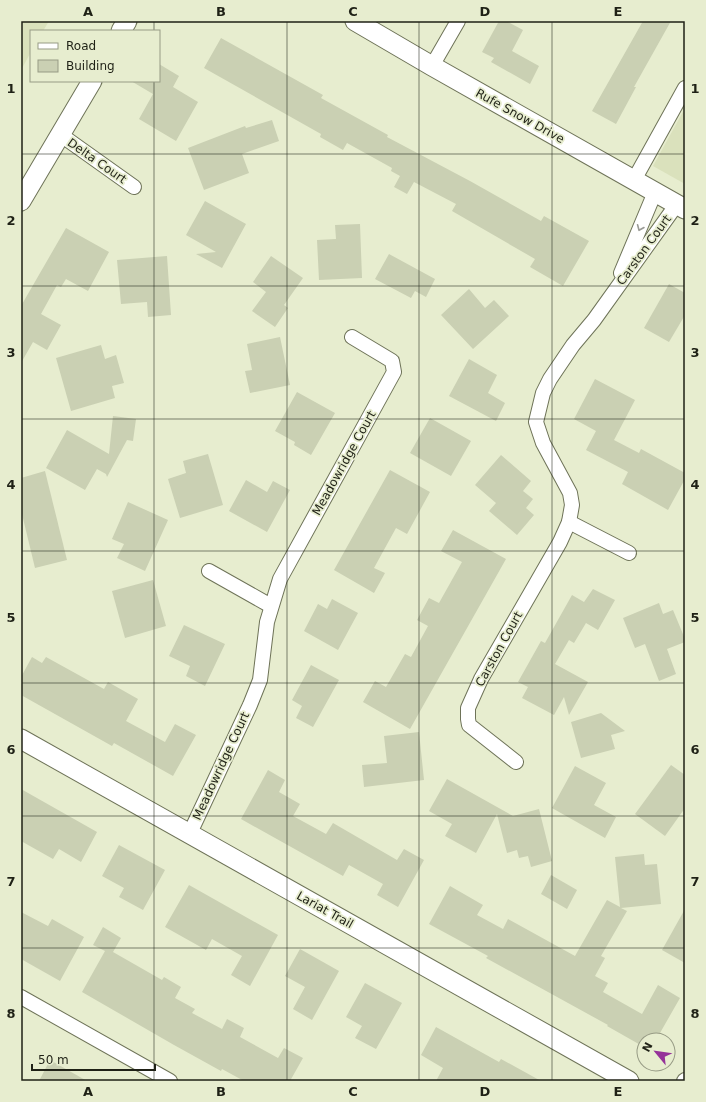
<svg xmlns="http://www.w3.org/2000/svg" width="706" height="1102" font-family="'DejaVu Sans',sans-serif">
	<rect width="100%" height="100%" fill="#e7edcf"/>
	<g fill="#dae1bc">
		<path d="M21,21H49L43,31H31V52L21,70Z"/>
		<path d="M685,108V184L653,166Z"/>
	</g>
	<g fill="#cad0b3">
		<path d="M499,21H506L523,30L512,51L539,66L530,84L491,62L494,58L482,52Z"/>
		<path d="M643,21H671L634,87H636L616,124L592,111Z"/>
		<path d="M221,38L323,95L321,98L388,135L387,137L470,181L541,221L544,216L589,241L563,286L530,267L535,259L452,211L456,204L414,182L407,194L394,187L400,176L391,171L392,168L347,143L343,150L320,137L321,134L204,68Z"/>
		<path d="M159,64L179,76L173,87L198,102L176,141L139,119L153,94L131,81H159Z"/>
		<path d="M272,120L279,141L242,154L249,173L204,190L188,148L245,126L246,128Z"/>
		<path d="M205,201L246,224L222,268L196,254L216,252L186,235Z"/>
		<path d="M360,224L362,278L319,280L317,240L336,239L335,225Z"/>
		<path d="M66,228L109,252L88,291L66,279L61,287L57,285L41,314L61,325L47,350L33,342L21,363V306Z"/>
		<path d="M389,254L435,279L426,297L415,291L411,298L375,279Z"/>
		<path d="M167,256L171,315L148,317L147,302L121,304L117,260Z"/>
		<path d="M271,256L303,278L284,305L288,308L275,327L252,311L266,292L253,282Z"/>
		<path d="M669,284L685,293V315L669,342L644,328Z"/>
		<path d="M469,289L485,308L494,300L509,316L473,349L441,315Z"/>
		<path d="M280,337L290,385L250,393L245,371L252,370L247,344Z"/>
		<path d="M101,345L105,359L116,355L124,383L112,386L115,398L71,411L56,358Z"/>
		<path d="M469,359L497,375L488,393L505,403L496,421L449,396Z"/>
		<path d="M595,379L635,400L614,440L639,453L641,449L685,473V479L668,510L622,484L628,472L586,450L596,431L574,419Z"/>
		<path d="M297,392L335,413L311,455L294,445L295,442L275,431Z"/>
		<path d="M113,416L136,419L133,441L127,440L107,477L106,474L97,469L85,490L46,468L67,430L109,454Z"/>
		<path d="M430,418L471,441L451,476L410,453Z"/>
		<path d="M208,454L223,505L180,518L168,479L186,473L183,461Z"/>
		<path d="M501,455L531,481L523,491L533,499L526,508L534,515L517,535L489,511L496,503L475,485Z"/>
		<path d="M390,470L430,492L407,534L396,528L374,568L385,573L374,593L334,570Z"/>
		<path d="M45,471L67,560L35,568L21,510V478Z"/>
		<path d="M246,480L267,492L273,481L290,490L267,532L229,511Z"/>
		<path d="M128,502L168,520L145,571L117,558L124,544L112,539Z"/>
		<path d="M453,530L506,559L410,729L363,702L375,681L386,687L405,654L411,657L428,626L417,620L429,598L439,603L462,562L441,551Z"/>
		<path d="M153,580L166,626L125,638L112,591Z"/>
		<path d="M593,589L615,600L598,630L586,623L574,643L569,640L555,664L588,682L569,715L564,697L554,715L522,698L528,687L518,682L541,641L545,643L572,595L584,602Z"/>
		<path d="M332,599L358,613L338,650L304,631L318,604L327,609Z"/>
		<path d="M659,603L663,614L673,610L685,639V642L667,649L676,674L659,681L645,644L635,648L623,618Z"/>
		<path d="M184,625L225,644L205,686L186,676L190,666L169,656Z"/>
		<path d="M32,657L42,663L46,657L104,689L108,682L138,699L126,721L165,742L175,724L196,735L173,776L114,743L112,746L21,695V677Z"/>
		<path d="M311,665L339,680L313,727L296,718L302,706L292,700Z"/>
		<path d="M601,713L625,731L611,735L615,749L581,758L571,722Z"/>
		<path d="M419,732L424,780L364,787L362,765L387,763L384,736Z"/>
		<path d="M671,765L685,775V808L665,836L635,814Z"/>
		<path d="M575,766L606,783L594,805L616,817L605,838L552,808Z"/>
		<path d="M268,770L285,780L279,792L300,804L293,816L326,834L333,823L397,860L404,849L424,860L398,907L377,895L383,884L349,865L343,876L241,819Z"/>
		<path d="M447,779L513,816L539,809L552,861L531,867L528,856L519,858L517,850L507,853L497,814L476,853L445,836L452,824L429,811Z"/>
		<path d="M21,789L97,832L81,862L59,849L53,859L21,841Z"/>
		<path d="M119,845L165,870L143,910L119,897L124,888L102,876Z"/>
		<path d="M644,854L645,865L657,864L661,904L621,908L627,911L601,956L605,958L595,976L608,983L603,992L642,1014L658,985L680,998L656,1040H644V1047L607,1026L608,1025L486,958L488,956L429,924L450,886L483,905L477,915L503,929L508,919L575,956L607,900L620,907L615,857Z"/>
		<path d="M551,875L577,890L567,909L541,894Z"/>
		<path d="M189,885L278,935L250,986L231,975L242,956L212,939L206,950L165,927Z"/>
		<path d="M685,909V963L662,950Z"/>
		<path d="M21,912L48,926L52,919L84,937L60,981L21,959Z"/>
		<path d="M103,927L121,938L113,952L162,980L164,977L181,987L175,998L195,1009L192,1013L222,1029L227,1019L244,1028L240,1037L278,1058L284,1048L303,1058L290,1081H244L222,1069L221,1071L174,1045L82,992L105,951L93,945Z"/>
		<path d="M300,949L339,971L312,1020L293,1009L305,987L285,976Z"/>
		<path d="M365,983L402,1003L376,1049L355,1038L362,1026L346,1017Z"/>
		<path d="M436,1027L499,1062L501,1059L541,1081H436L443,1068L421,1055Z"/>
		<path d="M50,1060L87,1081H39Z"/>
	</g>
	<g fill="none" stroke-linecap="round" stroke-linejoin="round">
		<defs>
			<g id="street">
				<path d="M432,66L458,21"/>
				<path d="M61,135L134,187"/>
				<path d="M634,180L685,88"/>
				<path d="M621,273L655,192"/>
				<path d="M569,522L629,553"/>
				<path d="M209,571L271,606"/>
				<path d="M516,762L469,725L468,719V708L481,679L560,542L569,522L572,505L570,493L543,443L536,422L543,393L550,379L573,345L594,320L677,204"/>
				<path d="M190,833L250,705L260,680L267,622L280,579L394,372L392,361L352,337"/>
				<path d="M21,997L170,1081"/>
				<path d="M684,1081L685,1080"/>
			</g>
			<g id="secondary">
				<path d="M355,21L432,66L685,209"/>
				<path d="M121,31L127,21"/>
				<path d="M21,201L92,81"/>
				<path d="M21,739L629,1081"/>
			</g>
		</defs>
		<use href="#street" stroke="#6e7358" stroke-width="16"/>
		<use href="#secondary" stroke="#6e7358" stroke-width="21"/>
		<use href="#street" stroke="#fff" stroke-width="14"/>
		<use href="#secondary" stroke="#fff" stroke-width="19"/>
	</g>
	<defs><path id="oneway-chevron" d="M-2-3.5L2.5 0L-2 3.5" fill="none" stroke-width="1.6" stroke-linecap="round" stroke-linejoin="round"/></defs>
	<use stroke="#9a9b96" href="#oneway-chevron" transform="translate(640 228) rotate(113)"/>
	<path fill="none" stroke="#1f2116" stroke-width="1" stroke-opacity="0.55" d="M154,21V31M287,21V1081M419,21V1081M552,21V1081M154,81V1081M21,154H685M21,286H685M21,419H685M21,551H685M21,683H685M21,816H685M21,948H685"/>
	<g text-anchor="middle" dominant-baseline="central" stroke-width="3.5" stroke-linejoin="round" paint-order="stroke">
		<g font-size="12" fill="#1f2116" stroke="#e7edcf">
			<text transform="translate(520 116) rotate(29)">Rufe Snow Drive</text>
			<text transform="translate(97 161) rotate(35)">Delta Court</text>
			<text transform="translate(644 250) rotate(-54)">Carston Court</text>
			<text transform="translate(344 463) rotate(-61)">Meadowridge Court</text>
			<text transform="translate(499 649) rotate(-61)">Carston Court</text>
			<text transform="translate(221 766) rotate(-65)">Meadowridge Court</text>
			<text transform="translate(325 910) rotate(29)">Lariat Trail</text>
		</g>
	</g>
	<rect width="706" height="1102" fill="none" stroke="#e7edcf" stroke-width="44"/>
	<rect x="30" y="30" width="130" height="52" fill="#e7edcf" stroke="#979b85"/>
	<rect x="38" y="43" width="20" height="6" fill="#ffffff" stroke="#979b85"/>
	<text x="66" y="50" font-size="12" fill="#1f2116">Road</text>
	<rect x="38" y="60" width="20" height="12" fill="#cad0b3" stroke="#979b85"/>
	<text x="66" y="70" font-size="12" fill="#1f2116">Building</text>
	<g transform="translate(656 1052) rotate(299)"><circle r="19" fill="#e7edcf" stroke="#979b85"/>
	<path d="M0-3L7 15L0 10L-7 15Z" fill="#953299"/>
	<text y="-6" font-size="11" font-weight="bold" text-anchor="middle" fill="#1f2116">N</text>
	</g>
	<path d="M32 1064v6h123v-6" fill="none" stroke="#1f2116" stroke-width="2"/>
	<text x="38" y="1064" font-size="12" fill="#1f2116" stroke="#e7edcf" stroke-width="3" paint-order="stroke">50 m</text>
	<rect x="22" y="22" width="662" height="1058" fill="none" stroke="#1f2116" stroke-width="1.5"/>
	<g font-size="13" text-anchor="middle" font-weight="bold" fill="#1f2116">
		<text x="88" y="16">A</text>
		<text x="221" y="16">B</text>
		<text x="353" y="16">C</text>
		<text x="485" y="16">D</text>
		<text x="618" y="16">E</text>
		<text x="11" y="93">1</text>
		<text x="695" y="93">1</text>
		<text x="11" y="225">2</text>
		<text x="695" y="225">2</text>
		<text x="11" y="357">3</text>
		<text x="695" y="357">3</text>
		<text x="11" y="489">4</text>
		<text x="695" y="489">4</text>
		<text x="11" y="622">5</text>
		<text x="695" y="622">5</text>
		<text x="11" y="754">6</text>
		<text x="695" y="754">6</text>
		<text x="11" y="886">7</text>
		<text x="695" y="886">7</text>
		<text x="11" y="1018">8</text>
		<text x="695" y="1018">8</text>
		<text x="88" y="1096">A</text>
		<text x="221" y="1096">B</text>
		<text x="353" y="1096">C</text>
		<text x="485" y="1096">D</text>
		<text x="618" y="1096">E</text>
	</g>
</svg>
